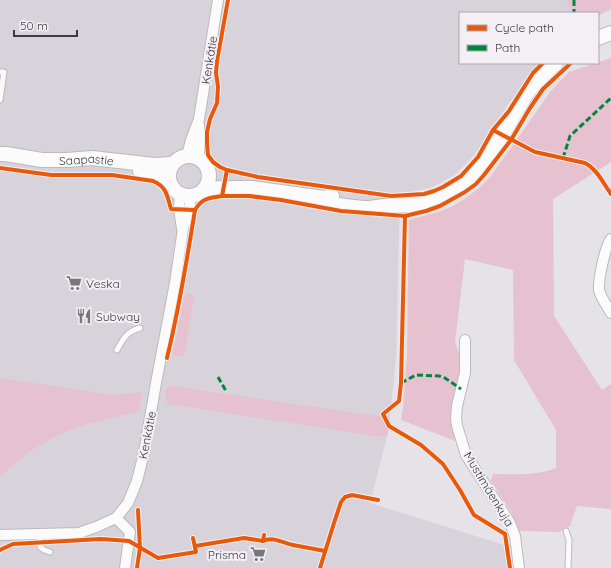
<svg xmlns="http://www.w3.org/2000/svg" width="611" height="568" font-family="Quicksand,sans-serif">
	<rect width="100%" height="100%" fill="#e5e3e7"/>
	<path fill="#d8d2db" d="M0,0H566L572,13H460V63H539L507,106L475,154L456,174L432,187L416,191L400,193L396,358L388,433L370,503L514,548L509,568H0Z"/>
	<g fill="#e6c1cf">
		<path d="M566,0H611V9L598,16V13H572Z"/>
		<path d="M611,58V162L553,199L554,316L602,390L611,384V509L577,506L570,526L559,532L518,531L511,512L491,481L493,474C514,474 536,476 556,468V430L514,360L513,270L465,259L455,342L461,360L450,419L455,441L401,420L403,408L407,356L409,220L438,212L453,206L466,198L479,188L491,176L551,91L569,72Z"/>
		<path d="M187,293L192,294L194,297L185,352L183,356L175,355L173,353L185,296Z"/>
		<path d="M0,378L114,395L142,392L139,411L83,425L52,438L29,452L0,476Z"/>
		<path d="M168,386H173L390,418L387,437L375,436L168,404C164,398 164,392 168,386Z"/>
	</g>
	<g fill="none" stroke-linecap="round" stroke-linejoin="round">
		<defs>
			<g id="service">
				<path d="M0,72H4L0,100"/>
				<path d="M117,350C123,339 126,332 140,328"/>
				<path d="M566,531L569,540L568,568"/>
				<path d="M39,534L40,547L44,550L50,552"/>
			</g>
			<g id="minor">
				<path d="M199,125V159"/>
				<path d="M187,156L191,140L199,119L218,0"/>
				<path d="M180,194L179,209L182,228"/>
				<path d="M611,239C605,246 598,281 599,290C601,298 607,306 611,313"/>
				<path d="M465,340V373L457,406L456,418L457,426L466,455L510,523L515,536L519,568"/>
				<path d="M116,518L130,532L125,568"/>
				<path d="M0,535L79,533L96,527L116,518L128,503L137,481L144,453L156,383L175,283L183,229L189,210L191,196"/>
			</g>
			<g id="secondary">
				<path d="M598,38L611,33"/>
				<path id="s1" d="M0,154H6L42,160H67L92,158L154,165L172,164"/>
				<circle cx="189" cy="176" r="20"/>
				<path d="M140,171L154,174L168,178"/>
				<path d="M204,189L223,188H251L324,198L332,196"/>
				<path d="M324,198C327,200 331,203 335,204C343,206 360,208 368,208C374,208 380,206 386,206C397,205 408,206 420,204C480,191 498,138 528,92C536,81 546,72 556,63"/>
			</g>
		</defs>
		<use href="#service" stroke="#bbbabd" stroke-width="7"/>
		<use href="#minor" stroke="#bbbabd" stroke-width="12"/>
		<use href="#secondary" stroke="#bbbabd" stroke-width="16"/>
		<use href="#service" stroke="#fbfbfb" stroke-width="5"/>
		<use href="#minor" stroke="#fbfbfb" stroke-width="10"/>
		<use href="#secondary" stroke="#fbfbfb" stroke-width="14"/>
		<g stroke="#00873e" stroke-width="3" stroke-dasharray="6 3" stroke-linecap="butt">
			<path d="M574,0V13"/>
			<path d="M563,158L570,136L611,98"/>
			<path d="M218,377L226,391"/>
			<path d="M401,383L416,375L439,376L445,378L461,389"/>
		</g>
		<defs>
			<g id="cycleway">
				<path d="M493,130L535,152L585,163C597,169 603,183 611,194"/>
				<path d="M0,168L51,175H112L153,181C167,187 167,196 171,209L195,210"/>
				<path d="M227,170L258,177L391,196L424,194L434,191L443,187L461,176L478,157L493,130L509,111L533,73L543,63"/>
				<path d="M222,196H249L281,200L341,211L405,216L426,211L440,206L465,192L476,184L484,175L511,140L530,108L543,89L571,63"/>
				<path d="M405,216L401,383L399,401L383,414L389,426L421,445L443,464L460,490L474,515L505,534L510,568"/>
				<path d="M167,358C179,309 187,260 195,210C202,198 209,198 222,196L227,170L220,167L213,162L208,155L207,143V132L210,119L217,103L218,87L216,73L217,61L228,0"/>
				<path d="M263,541C273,536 283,543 293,545C304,547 314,549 325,551"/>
				<path d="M195,546L244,538L263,541L264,535"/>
				<path d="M0,550L13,544L101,539L129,541L158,558L196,552L193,538"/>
				<path d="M137,568L140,548L138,510"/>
				<path d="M320,568L334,523L341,502L345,497L352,495L378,500"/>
			</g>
		</defs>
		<use href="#cycleway" stroke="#f3eff5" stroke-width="6"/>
		<use href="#cycleway" stroke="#e8590c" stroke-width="4"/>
	</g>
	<defs>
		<symbol id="supermarket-bare" viewBox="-9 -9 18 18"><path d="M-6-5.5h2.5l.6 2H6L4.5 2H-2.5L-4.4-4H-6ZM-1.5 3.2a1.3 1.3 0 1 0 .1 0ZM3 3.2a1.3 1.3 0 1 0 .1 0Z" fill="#777678" stroke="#f3eff5" stroke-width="2.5" paint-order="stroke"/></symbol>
		<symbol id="restaurant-bare" viewBox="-9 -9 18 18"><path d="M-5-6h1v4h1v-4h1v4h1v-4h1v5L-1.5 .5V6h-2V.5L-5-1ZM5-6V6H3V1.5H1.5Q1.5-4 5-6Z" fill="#777678" stroke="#f3eff5" stroke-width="2.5" paint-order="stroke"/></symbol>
	</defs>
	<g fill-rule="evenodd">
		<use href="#supermarket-bare" x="63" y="272" width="22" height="22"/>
		<use href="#restaurant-bare" x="73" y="305" width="22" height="22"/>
		<use href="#supermarket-bare" x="247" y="543" width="22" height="22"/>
	</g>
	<g text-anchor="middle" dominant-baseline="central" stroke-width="4" stroke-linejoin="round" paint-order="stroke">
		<g font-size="12" fill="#3c3b3d" stroke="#f3eff5">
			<text transform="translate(209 60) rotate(-81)">Kenkätie</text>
			<text stroke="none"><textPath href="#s1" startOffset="87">Saapastie</textPath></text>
			<text transform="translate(147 435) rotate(-79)">Kenkätie</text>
			<text transform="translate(489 489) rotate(59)">Mustimäenkuja</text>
		</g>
		<g font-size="12" fill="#3c3b3d" stroke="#f3eff5" text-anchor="start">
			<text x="86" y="283">Veska</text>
			<text x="96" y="316">Subway</text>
			<text x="246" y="554" text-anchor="end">Prisma</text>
		</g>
	</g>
	<rect x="459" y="12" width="140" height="52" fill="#f3eff5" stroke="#aaa7ab"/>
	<rect x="467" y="25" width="20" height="6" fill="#e8590c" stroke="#aaa7ab"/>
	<text x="495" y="32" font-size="12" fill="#3c3b3d">Cycle path</text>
	<rect x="467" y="45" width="20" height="6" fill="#00873e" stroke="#aaa7ab"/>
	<text x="495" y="52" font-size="12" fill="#3c3b3d">Path</text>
	<path d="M14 30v6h63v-6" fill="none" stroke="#3c3b3d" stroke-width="2"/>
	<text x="20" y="30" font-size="12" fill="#3c3b3d" stroke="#f3eff5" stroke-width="3" paint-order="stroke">50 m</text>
</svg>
